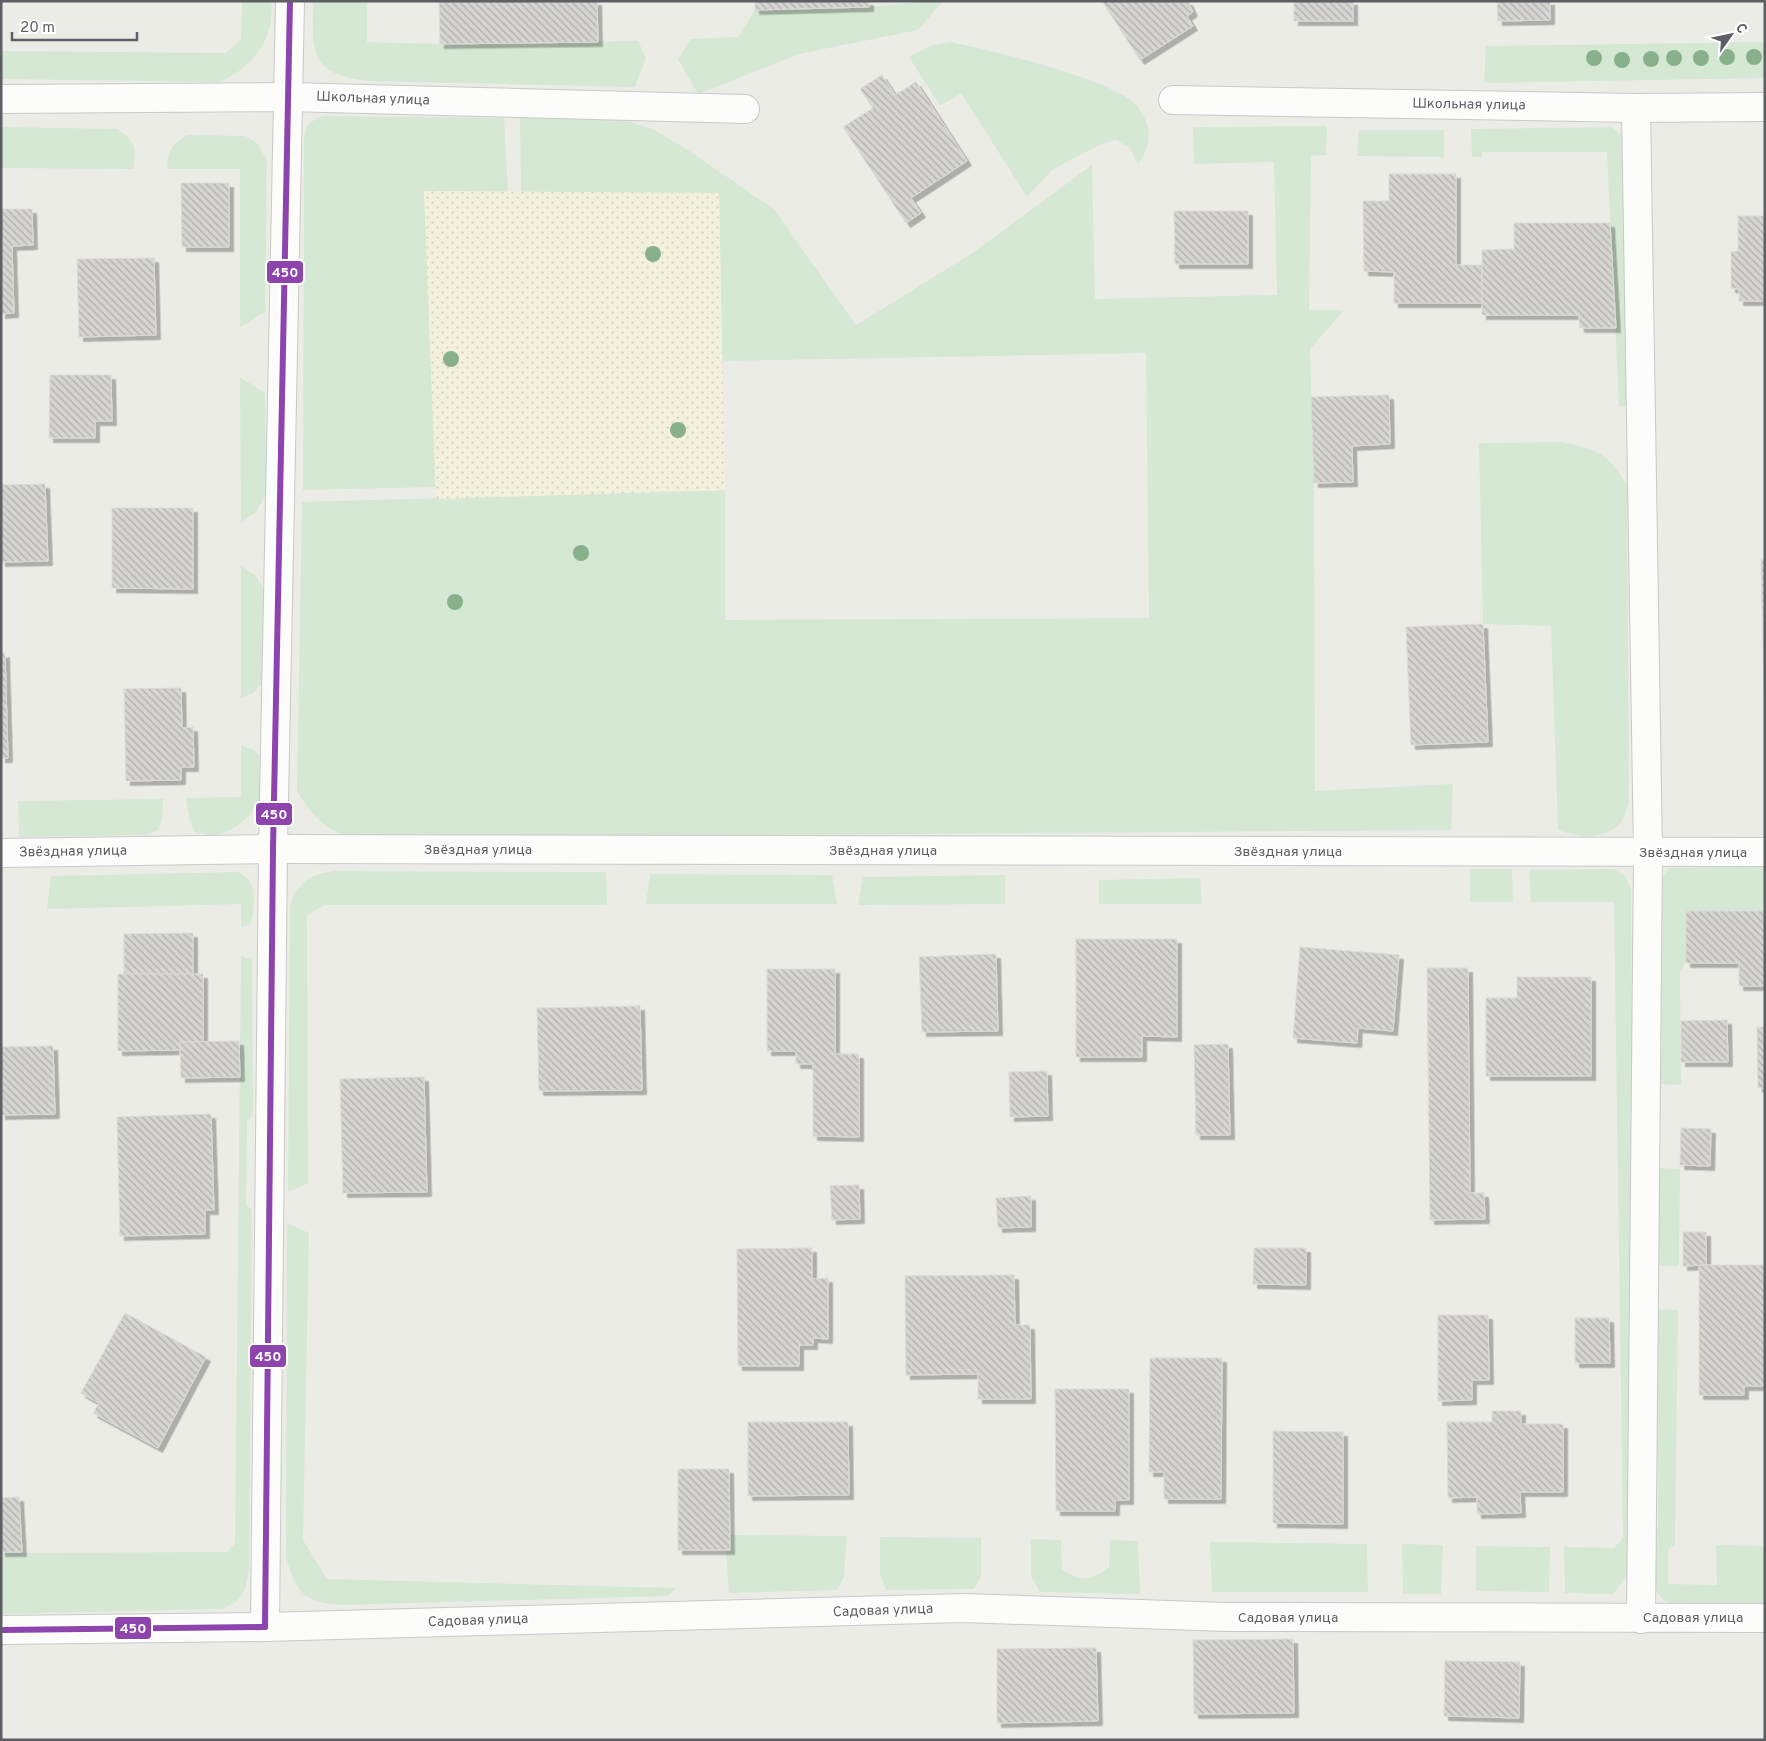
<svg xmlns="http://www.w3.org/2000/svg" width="1766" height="1741" font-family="Overpass,sans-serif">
	<defs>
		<pattern id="sand-dots" width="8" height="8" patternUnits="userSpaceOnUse" patternTransform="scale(1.25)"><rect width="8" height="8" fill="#f3f0dd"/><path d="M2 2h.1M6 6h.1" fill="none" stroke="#d3d0c0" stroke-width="1.8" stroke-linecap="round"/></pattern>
		<pattern id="building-back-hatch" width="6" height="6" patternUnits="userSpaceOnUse" patternTransform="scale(1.25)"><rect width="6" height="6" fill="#d6d5d2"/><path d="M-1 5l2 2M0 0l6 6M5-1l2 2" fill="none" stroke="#b1b0ae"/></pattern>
		<filter id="shadow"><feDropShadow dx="4.5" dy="4.5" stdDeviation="0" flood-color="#0004"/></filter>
	</defs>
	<rect width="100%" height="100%" fill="#ecece7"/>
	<g fill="#d5e8d4">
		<path d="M242,1H272C271,10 272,21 269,29C262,55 243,71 220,82L1,79V51L226,53L241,39Z"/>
		<path d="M313,1H367V42L440,44L638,41L646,58L635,87L369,81C310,74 312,54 313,1Z"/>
		<path d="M928,1H943L918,30L799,54L698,94L678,59L691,39L738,37L755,10L869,7Z"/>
		<path d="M951,42C989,50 1115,79 1137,106C1153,127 1152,143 1138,165L1130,148L1116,140L1101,144L1052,170L1027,197L961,93L940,106L909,57L933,45Z"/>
		<path d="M1765,42V78L1484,83L1486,46Z"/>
		<path d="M322,116L504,118L508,192L424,191L436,487L303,490L304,139C305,126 310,121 322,116Z"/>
		<path d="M520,118L622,119L654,130L682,146L774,209L856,325L971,254L1092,165L1095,299L1277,295L1274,162L1194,164L1193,127L1327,126L1326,155L1311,156L1309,310H1344L1310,349L1314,483L1315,791L1453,784L1451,830L351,838C321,827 313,816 297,791L302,502L725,490V620L1149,618L1146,353L722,361L719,194L521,192Z"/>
		<path d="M1,127L117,129C135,141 137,147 133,169L1,168Z"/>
		<path d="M1611,127L1622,135L1628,149L1633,397L1626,406H1619L1607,152H1482V157H1472L1471,129Z"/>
		<path d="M1359,130H1444V157L1357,156Z"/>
		<path d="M187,135L245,136L258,144L267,161L265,312L240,327V169H167C168,150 171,145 187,135Z"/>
		<path d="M240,377L265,393L266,494L256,512L241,522Z"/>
		<path d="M1563,442C1599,450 1607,453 1627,485L1629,803C1626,810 1624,820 1619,825C1601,841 1578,837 1558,830L1551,626L1483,624L1479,443Z"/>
		<path d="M241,566L255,575L265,590L264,681L253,693L241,698Z"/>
		<path d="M241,745L254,750L263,760C263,770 265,782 262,792C256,813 234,835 211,835C206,835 200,833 195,832L190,822L186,798L241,797Z"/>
		<path d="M163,799L162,820L158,830L147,835L19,837L18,801Z"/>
		<path d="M1765,866V911H1686V963L1680,972L1681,1085L1661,1084L1663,877L1669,868Z"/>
		<path d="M1470,869H1512L1513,902H1470Z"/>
		<path d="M1614,869L1625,876L1631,888L1635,1542C1633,1564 1628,1577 1613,1594L1565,1593L1564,1547L1614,1548L1623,1538L1614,902H1531L1529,870Z"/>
		<path d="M335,871L606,872L607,905H324L307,916L308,1183L288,1192L290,907C297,882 310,874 335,871Z"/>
		<path d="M239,872C242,875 249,879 251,883C256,894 254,913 251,924L241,927V904L47,909L51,876Z"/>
		<path d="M650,874L832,875L837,904H646Z"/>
		<path d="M1005,875V904L858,905L863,877Z"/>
		<path d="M1200,878L1202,904H1099V880Z"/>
		<path d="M241,956L252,960L253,1115L247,1122L246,1206L252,1209L249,1570C245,1592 244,1600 222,1609L1,1614V1553L227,1552L235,1543Z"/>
		<path d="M1659,1168L1680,1169L1679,1266H1658Z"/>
		<path d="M287,1223L309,1233L303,1540L327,1579L677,1588L667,1596L340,1605C303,1602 296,1592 286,1557Z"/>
		<path d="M1656,1309L1678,1310L1675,1545L1668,1549V1584L1717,1585L1716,1545L1765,1546V1608C1744,1607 1681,1611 1665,1601C1657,1595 1651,1584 1651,1575C1649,1558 1654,1541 1658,1525Z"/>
		<path d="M729,1535L847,1536L844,1577L837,1590L729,1593L726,1550H730Z"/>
		<path d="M880,1537L981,1538V1576L974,1589L886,1590L880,1575Z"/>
		<path d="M1031,1539L1061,1540L1062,1569C1081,1582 1092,1581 1109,1567L1110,1540L1138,1541L1140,1594L1040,1592L1031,1576Z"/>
		<path d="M1210,1542L1367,1544L1368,1592H1212Z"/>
		<path d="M1402,1544L1443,1545L1441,1594H1403Z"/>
		<path d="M1476,1546L1550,1547L1549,1592L1476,1591Z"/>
	</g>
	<path fill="url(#sand-dots)" d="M424,191L719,193L725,490L436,499Z"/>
	<g fill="url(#building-back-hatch)" stroke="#dcdad6" filter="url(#shadow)">
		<path d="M439,1H597L598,42L440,44Z"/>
		<path d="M755,1H869V7L755,10Z"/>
		<path d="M1102,1H1188L1193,12L1187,16L1193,26L1140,60Z"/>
		<rect x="1294" y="1" width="59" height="20"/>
		<path d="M1497,1H1550V20L1498,21Z"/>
		<path d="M882,75L895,95L916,82L967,161L911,198L921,213L906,223L843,127L873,108L860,89Z"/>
		<path d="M1389,174H1456V265H1482V303H1394V272L1364,271L1363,201H1389Z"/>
		<path d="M181,183H229V247H182Z"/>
		<path d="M1,209H32L33,245L12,246L14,313L1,314Z"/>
		<path d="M1174,211H1248V264H1175Z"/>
		<path d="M1738,216H1765V301H1739V289L1731,288V252L1738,251Z"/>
		<path d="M1514,223H1610L1616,328H1580L1579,315H1482V250L1514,249Z"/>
		<path d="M154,258L156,335L79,337L77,259Z"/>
		<path d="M50,375H111L112,421H95V438H49Z"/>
		<path d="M1389,395L1390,444L1352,446L1353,482L1314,483L1311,397Z"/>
		<path d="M45,484L48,561L1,562V485Z"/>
		<path d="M112,508H193V589L112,588Z"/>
		<path d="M1761,559H1765V693H1764Z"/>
		<path d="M1483,624L1488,742L1411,745L1406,627Z"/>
		<path d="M5,653L8,758H1V654Z"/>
		<path d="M181,688L182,728L193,727L194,767H181V780L126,781L124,689Z"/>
		<path d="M1686,911H1765V986H1739V963H1686Z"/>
		<path d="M193,933V974H124V934Z"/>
		<path d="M1076,939H1177V1037L1142,1036V1057H1076Z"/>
		<path d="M1300,947L1399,955L1393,1031L1358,1028L1357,1043L1293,1038Z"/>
		<path d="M996,954L998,1031L922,1032L919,957Z"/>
		<path d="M1427,968H1468L1470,1193H1484L1485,1219L1430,1220Z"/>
		<path d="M767,969H835V1054H859V1137L813,1136V1064H796V1051H767Z"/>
		<path d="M118,974H203V1042H180V1050L118,1051Z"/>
		<path d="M1517,977H1591V1076H1486V998H1517Z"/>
		<path d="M640,1006L642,1090L539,1091L537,1008Z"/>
		<path d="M1727,1020L1728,1062H1681V1021Z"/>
		<path d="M1757,1027H1765V1088H1758Z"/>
		<path d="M239,1041L240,1077L181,1078L180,1042Z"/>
		<path d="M1228,1044L1230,1135H1196L1194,1045Z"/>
		<path d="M53,1046L55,1114L1,1115V1047Z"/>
		<path d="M1047,1071L1048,1116L1010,1117L1009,1072Z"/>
		<path d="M424,1077L427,1192L343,1193L340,1079Z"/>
		<path d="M211,1114L214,1210H205V1234L120,1236L117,1117Z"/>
		<path d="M1681,1128L1711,1129L1710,1166L1680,1165Z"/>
		<path d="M859,1185L860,1219L832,1220L830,1186Z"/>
		<path d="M1031,1196V1227L998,1228L996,1198Z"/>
		<path d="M1683,1232H1706V1265L1683,1266Z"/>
		<path d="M812,1248V1279L828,1278V1339L813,1338V1345H799V1366H738L737,1249Z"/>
		<path d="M1254,1248H1306V1285L1253,1284Z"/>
		<path d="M1699,1265H1765V1386H1744V1395H1699Z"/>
		<path d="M1014,1275L1015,1325H1030L1031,1399H978V1374L906,1375L905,1276Z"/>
		<path d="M125,1313L206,1357L158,1448L93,1413L99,1403L81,1393Z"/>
		<path d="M1438,1315H1488L1489,1380H1472V1400L1438,1401Z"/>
		<path d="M1575,1318H1609L1610,1363H1575Z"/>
		<path d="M1150,1358H1222L1221,1499H1164V1472H1149Z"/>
		<path d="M1055,1389H1129V1500H1115V1511H1056Z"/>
		<path d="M1492,1411H1521V1424H1563V1492H1520L1521,1513L1477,1514V1497L1448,1498L1447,1422H1492Z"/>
		<path d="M748,1422H848L849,1495L748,1496Z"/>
		<path d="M1273,1431L1343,1432V1524L1273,1523Z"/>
		<path d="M678,1469H729L730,1550H678Z"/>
		<path d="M19,1497L22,1552H1V1498Z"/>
		<path d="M1293,1639L1294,1713L1194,1714L1193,1640Z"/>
		<path d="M1096,1648L1098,1721L997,1723V1649Z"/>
		<path d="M1445,1661L1520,1662L1519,1718L1444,1716Z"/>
	</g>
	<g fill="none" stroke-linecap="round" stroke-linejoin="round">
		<defs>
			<g id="street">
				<path d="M1,99L288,97L745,109"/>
				<path d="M1173,100L1636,108L1765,107"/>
				<path d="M1636,108L1648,853L1641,1619"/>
				<path d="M1,853L273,849L1765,852"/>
				<path d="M265,1627L273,849L290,1"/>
				<path d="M1,1630L265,1627L963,1608L1227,1617L1765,1618"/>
			</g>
		</defs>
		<use href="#street" stroke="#c8c8c8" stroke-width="30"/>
		<use href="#street" stroke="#fcfcfb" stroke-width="28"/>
		<defs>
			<g id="bus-1">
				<path d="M265,1627L273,849L290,1"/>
				<path d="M1,1630L265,1627"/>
			</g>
		</defs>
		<use href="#bus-1" stroke="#fff" stroke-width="10"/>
		<use href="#bus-1" stroke="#8e44ad" stroke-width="6"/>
	</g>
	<g fill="#88b18b">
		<circle cx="1727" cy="57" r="8"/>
		<circle cx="1754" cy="57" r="8"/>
		<circle cx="1594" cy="58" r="8"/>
		<circle cx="1674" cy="58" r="8"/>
		<circle cx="1701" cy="58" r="8"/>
		<circle cx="1651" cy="59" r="8"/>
		<circle cx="1622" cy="60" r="8"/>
		<circle cx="653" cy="254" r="8"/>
		<circle cx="451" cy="359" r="8"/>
		<circle cx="678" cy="430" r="8"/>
		<circle cx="581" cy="553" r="8"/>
		<circle cx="455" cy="602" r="8"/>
	</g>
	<g text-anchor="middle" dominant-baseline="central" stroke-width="4" stroke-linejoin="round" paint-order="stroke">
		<g font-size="14" fill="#5d5f65" stroke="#fff">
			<text transform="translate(373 99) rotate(2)">Школьная улица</text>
			<text transform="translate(1469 105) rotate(1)">Школьная улица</text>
			<text x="478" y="850">Звёздная улица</text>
			<text x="883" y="851">Звёздная улица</text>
			<text transform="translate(73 852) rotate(-1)">Звёздная улица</text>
			<text x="1288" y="852">Звёздная улица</text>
			<text x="1693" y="853">Звёздная улица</text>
			<text transform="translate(883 1611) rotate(-2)">Садовая улица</text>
			<text x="1288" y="1618">Садовая улица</text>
			<text x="1693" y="1618">Садовая улица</text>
			<text transform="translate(478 1621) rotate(-2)">Садовая улица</text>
		</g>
	</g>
	<g stroke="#fff" stroke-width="2">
		<rect x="266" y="260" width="38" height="24" rx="5" fill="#8e44ad"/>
		<rect x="255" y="802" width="38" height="24" rx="5" fill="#8e44ad"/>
		<rect x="249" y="1344" width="38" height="24" rx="5" fill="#8e44ad"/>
		<rect x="114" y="1616" width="38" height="24" rx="5" fill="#8e44ad"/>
	</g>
	<g font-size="14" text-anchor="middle" font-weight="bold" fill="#fff">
		<text x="285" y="277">450</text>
		<text x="274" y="819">450</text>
		<text x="268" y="1361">450</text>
		<text x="133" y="1633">450</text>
	</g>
	<rect width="1766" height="1741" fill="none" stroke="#5d5f65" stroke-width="5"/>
	<g transform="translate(1731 35) rotate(57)" stroke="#ffffff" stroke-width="4" paint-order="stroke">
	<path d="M0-4L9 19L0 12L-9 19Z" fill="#5d5f65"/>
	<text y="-8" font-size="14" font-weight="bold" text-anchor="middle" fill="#5d5f65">С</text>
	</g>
	<path d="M12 32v8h125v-8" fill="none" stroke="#5d5f65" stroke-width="2.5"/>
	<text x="20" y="32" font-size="15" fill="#5d5f65" stroke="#ffffff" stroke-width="4" paint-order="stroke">20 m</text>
</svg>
